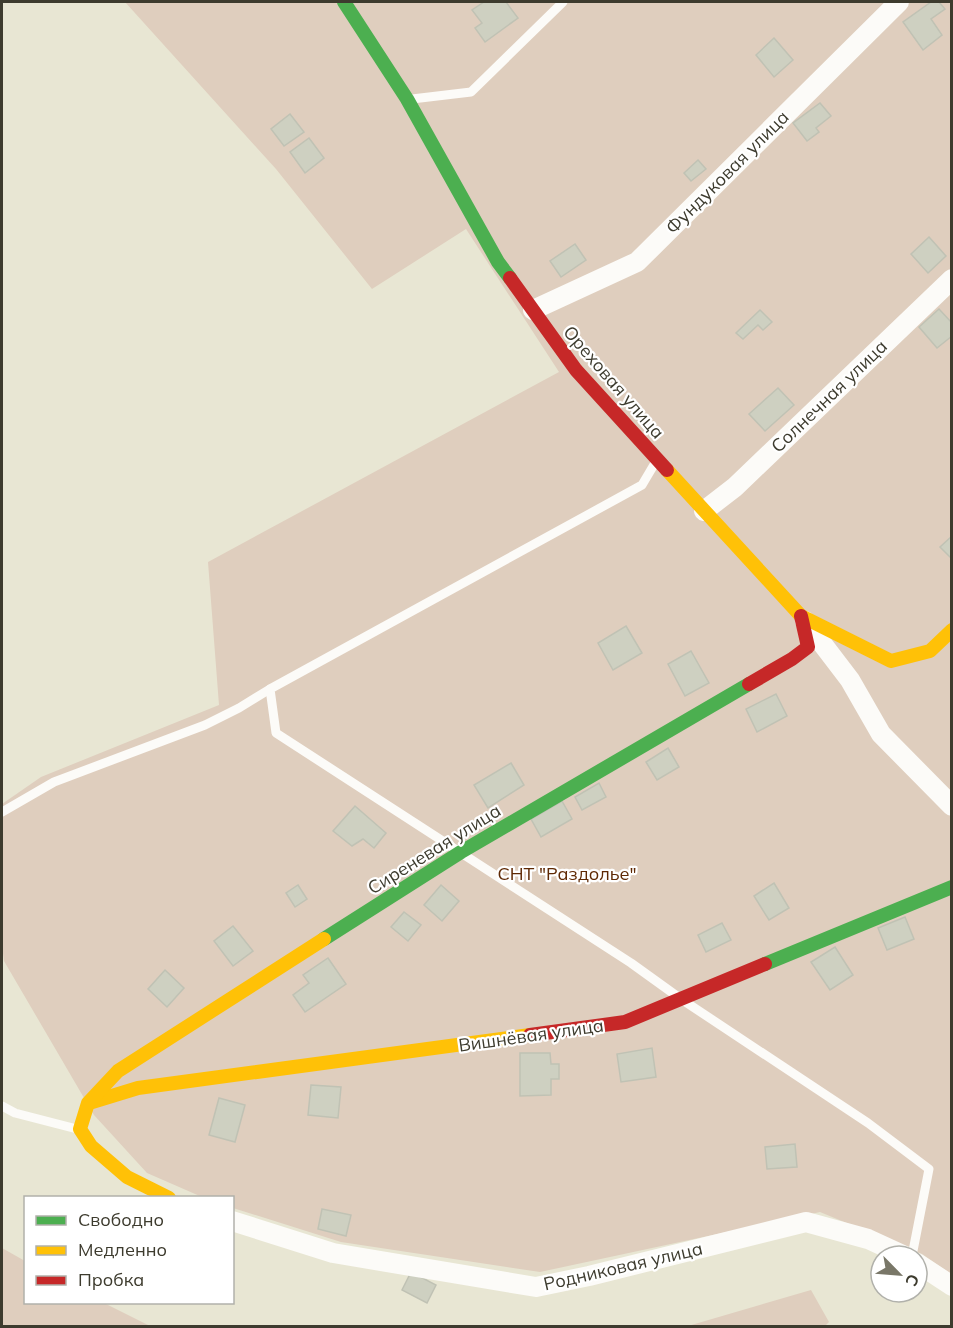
<svg xmlns="http://www.w3.org/2000/svg" width="953" height="1328" font-family="Mulish,sans-serif">
	<rect width="100%" height="100%" fill="#e8e6d3"/>
	<g fill="#dfcebe">
		<path d="M125,2H951V1274L922,1254L820,1212L540,1272L341,1242L233,1208L232,1198L202,1197L147,1173L94,1115L4,961L2,946V804L41,777L219,705L208,562L559,372L466,229L372,289L276,169Z"/>
		<path d="M2,1248L25,1261L26,1302L104,1303L150,1326H2Z"/>
		<path d="M811,1290L829,1322L825,1326H688Z"/>
	</g>
	<g fill="#ced0c1" stroke="#c0c2b4" stroke-width="1.5">
		<path d="M484,2H506L518,18L485,42L475,28L482,23L472,10Z"/>
		<path d="M931,2H939L945,9L931,19L942,35L923,50L903,22Z"/>
		<path d="M774,38L793,60L774,77L756,55Z"/>
		<path d="M820,103L831,116L816,128L819,132L807,141L793,123Z"/>
		<path d="M290,114L304,132L284,146L271,129Z"/>
		<path d="M309,138L324,158L305,173L290,152Z"/>
		<path d="M698,160L706,169L691,181L684,173Z"/>
		<path d="M929,237L946,256L928,273L911,254Z"/>
		<path d="M575,244L586,260L561,277L550,261Z"/>
		<path d="M939,309L952,323V336L937,348L919,327Z"/>
		<path d="M760,310L772,322L763,330L758,325L743,339L736,333Z"/>
		<path d="M778,388L794,405L765,431L749,414Z"/>
		<path d="M952,536V559L940,547Z"/>
		<path d="M626,626L642,653L613,670L598,643Z"/>
		<path d="M691,651L709,683L685,696L668,664Z"/>
		<path d="M776,694L787,716L757,732L746,709Z"/>
		<path d="M668,748L679,767L657,780L646,762Z"/>
		<path d="M511,763L524,785L488,808L474,785Z"/>
		<path d="M599,783L606,797L582,810L575,797Z"/>
		<path d="M562,801L572,819L541,837L531,819Z"/>
		<path d="M355,806L386,833L374,848L363,839L352,846L333,831Z"/>
		<path d="M774,883L789,908L769,920L754,896Z"/>
		<path d="M298,885L307,899L295,907L286,893Z"/>
		<path d="M441,885L459,901L442,921L424,905Z"/>
		<path d="M404,912L421,925L408,941L391,927Z"/>
		<path d="M905,917L914,939L887,950L878,928Z"/>
		<path d="M722,923L731,940L706,952L698,935Z"/>
		<path d="M233,926L253,951L233,966L214,941Z"/>
		<path d="M835,947L853,975L830,990L811,962Z"/>
		<path d="M328,958L346,984L305,1012L293,995L309,983L303,975Z"/>
		<path d="M165,970L184,988L167,1007L148,989Z"/>
		<path d="M652,1048L656,1077L621,1082L617,1054Z"/>
		<path d="M520,1053H550L551,1064H559V1079H551V1095L520,1096Z"/>
		<path d="M311,1085L341,1087L338,1118L308,1115Z"/>
		<path d="M219,1098L245,1105L235,1142L209,1135Z"/>
		<path d="M795,1144L797,1167L767,1169L765,1147Z"/>
		<path d="M322,1209L351,1215L346,1236L318,1229Z"/>
		<path d="M411,1272L436,1285L427,1303L402,1290Z"/>
	</g>
	<g fill="none" stroke-linecap="round" stroke-linejoin="round">
		<g stroke="#fcfbf8" stroke-width="9">
			<path d="M412,99L471,92L563,2"/>
			<path d="M655,463L642,485L270,689L276,733L631,963L681,999L868,1123L929,1169L912,1256"/>
			<path d="M2,812L54,782L205,725L239,708L270,689"/>
			<path d="M2,1106L15,1113L77,1129"/>
		</g>
		<g stroke="#fcfbf8" stroke-width="20">
			<path d="M533,310L637,262L899,2"/>
			<path d="M704,511L735,487L952,279"/>
			<path d="M805,621L850,680L881,734L952,806"/>
			<path d="M232,1221L333,1253L536,1287L589,1276L806,1222L868,1239L905,1256"/>
			<path d="M917,1263L952,1286"/>
		</g>
		<g stroke="#4caf50" stroke-width="14">
			<path d="M344,2L407,99L498,262L510,278"/>
			<path d="M324,939L461,852L749,684"/>
			<path d="M765,964L952,887"/>
		</g>
		<g stroke="#ffc107" stroke-width="14">
			<path d="M667,470L801,616L891,661L930,651L952,630"/>
			<path d="M89,1103L138,1088L530,1035"/>
			<path d="M169,1198L127,1177L91,1146L80,1129L88,1103L118,1071L324,939"/>
		</g>
		<g stroke="#c62828" stroke-width="14">
			<path d="M510,278L576,370L667,470"/>
			<path d="M749,684L792,659L808,647L801,616"/>
			<path d="M530,1035L625,1022L765,964"/>
		</g>
	</g>
	<g text-anchor="middle" dominant-baseline="central" stroke-width="4.5" stroke-linejoin="round" paint-order="stroke">
		<g font-size="18" fill="#3d3b2e" stroke="#fff">
			<text transform="translate(727 172) rotate(-45)">Фундуковая улица</text>
			<text transform="translate(614 382) rotate(49)">Ореховая улица</text>
			<text transform="translate(829 396) rotate(-44)">Солнечная улица</text>
			<text transform="translate(434 849) rotate(-32)">Сиреневая улица</text>
			<text transform="translate(531 1035) rotate(-8)">Вишнёвая улица</text>
			<text transform="translate(623 1266) rotate(-13)">Родниковая улица</text>
		</g>
		<g font-size="18" fill="#5f2904" stroke="#fff">
			<text x="567" y="873">СНТ "Раздолье"</text>
		</g>
	</g>
	<rect width="953" height="1328" fill="none" stroke="#3d3b2e" stroke-width="6"/>
	<rect x="24" y="1196" width="210" height="108" fill="#ffffff" stroke="#b1b1ab" stroke-width="1.5"/>
	<rect x="36" y="1216" width="30" height="9" fill="#4caf50" stroke="#b1b1ab" stroke-width="1.5"/>
	<text x="78" y="1226" font-size="18" fill="#3d3b2e">Свободно</text>
	<rect x="36" y="1246" width="30" height="9" fill="#ffc107" stroke="#b1b1ab" stroke-width="1.5"/>
	<text x="78" y="1256" font-size="18" fill="#3d3b2e">Медленно</text>
	<rect x="36" y="1276" width="30" height="9" fill="#c62828" stroke="#b1b1ab" stroke-width="1.5"/>
	<text x="78" y="1286" font-size="18" fill="#3d3b2e">Пробка</text>
	<g transform="translate(899 1274) rotate(115)"><circle r="28" fill="#ffffff" stroke="#b1b1ab" stroke-width="1.5"/>
	<path d="M0-4.5L10 22L0 15L-10 22Z" fill="#797768"/>
	<text y="-9" font-size="16" font-weight="bold" text-anchor="middle" fill="#3d3b2e">С</text>
	</g>
</svg>
